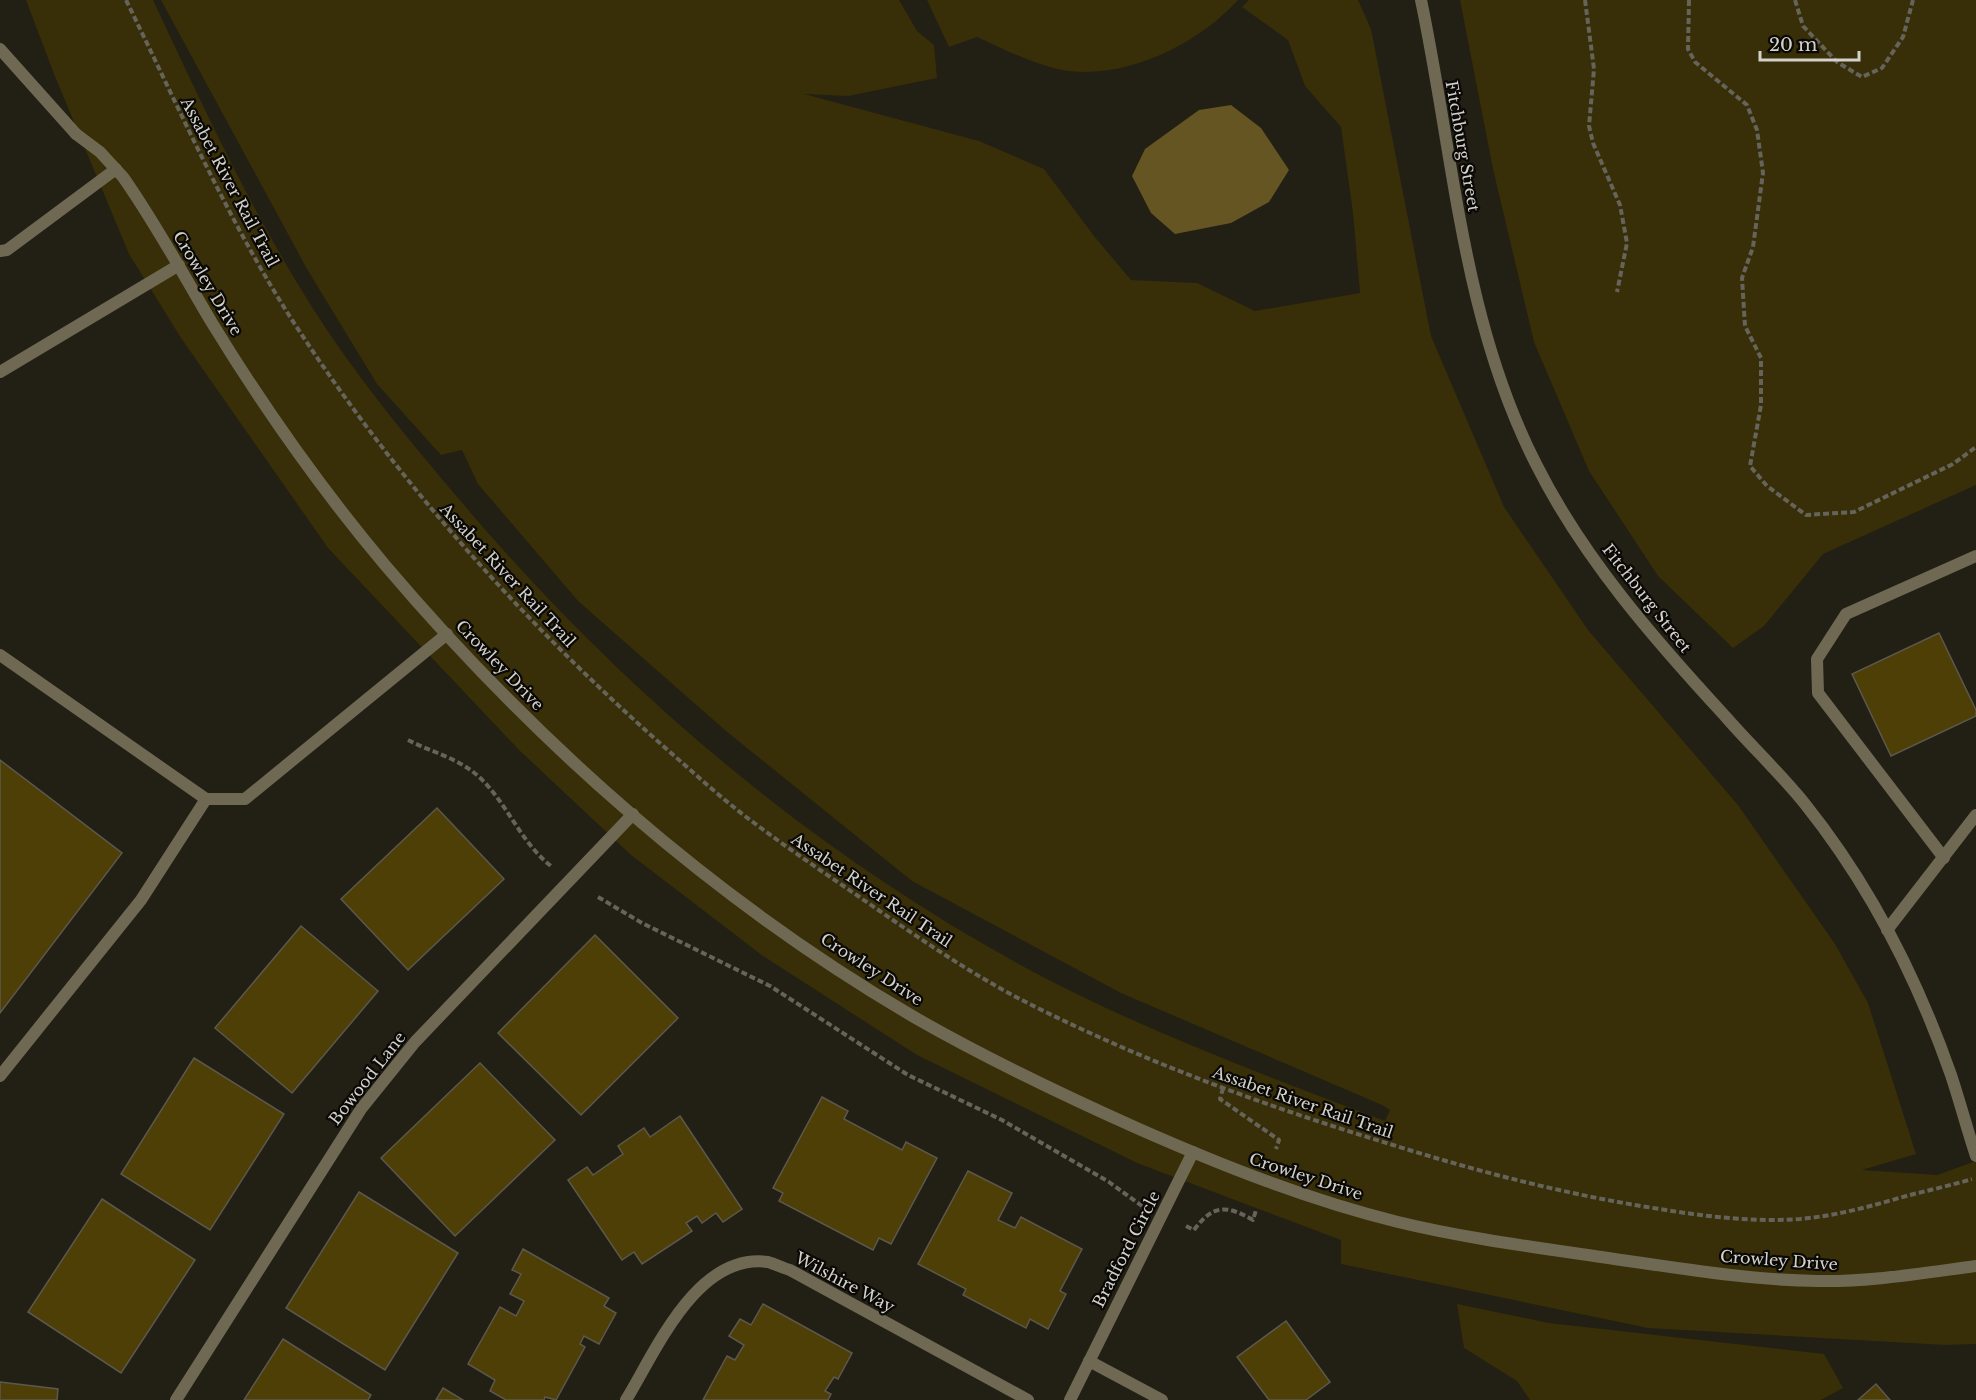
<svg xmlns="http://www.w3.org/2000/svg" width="1976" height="1400" font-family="'Libre Baskerville',serif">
	<rect width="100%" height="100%" fill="#221f15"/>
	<g fill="#382e07">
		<path d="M26,0H153C202,104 250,209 312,307C354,373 402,432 453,492C618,689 815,856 1043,977C1153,1034 1270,1077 1385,1121L1390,1110L1382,1105L1121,993L912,881L726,731L578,601L478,484L462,450L441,455L377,384L307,269L161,0H899L917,31L934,45L937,78L848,96L804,94L979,141L1044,169L1094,236L1131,280L1197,283L1255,311L1360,293L1353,213L1341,127L1305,86L1288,40L1242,7L1249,0H1358L1371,29L1431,336L1504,507L1588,630L1738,805L1835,944L1868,1003L1916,1154L1862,1170L1937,1175L1976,1161V1344L1945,1345L1648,1328L1341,1264V1240L1137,1163L917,1055L763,956L631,855L519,750L328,548L181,338L129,254L54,74Z"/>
		<path d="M927,0H1238C1197,46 1119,83 1057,69C1029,62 1003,49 977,37L949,47Z"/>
		<path d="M1460,0H1976V485L1823,554L1764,626L1733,648L1658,576L1589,471L1534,342L1493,169Z"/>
		<path d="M1457,1304L1549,1323L1824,1354L1843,1388L1821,1400H1530L1517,1381L1464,1348Z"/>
	</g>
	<path fill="#645522" d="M1231,105L1261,128L1289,170L1269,202L1231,223L1175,234L1151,213L1132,176L1145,149L1199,110Z"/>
	<g fill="#4d3f06" stroke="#5c584d" stroke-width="1.5">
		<path d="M1939,633L1976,710V716L1891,756L1852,674Z"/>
		<path d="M0,760L122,853L0,1013Z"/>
		<path d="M437,808L504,879L408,970L341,899Z"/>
		<path d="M301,926L378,991L292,1093L215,1028Z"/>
		<path d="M595,935L678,1018L581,1115L498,1033Z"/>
		<path d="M194,1058L284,1114L210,1230L121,1174Z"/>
		<path d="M480,1063L555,1140L455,1236L381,1158Z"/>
		<path d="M822,1097L848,1111L844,1119L902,1150L906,1142L937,1158L891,1244L879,1238L873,1250L779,1201L783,1193L773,1188Z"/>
		<path d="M680,1116L742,1209L723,1222L716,1213L702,1223L697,1216L686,1223L692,1231L642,1264L634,1252L622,1260L568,1180L587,1167L593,1175L623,1154L618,1146L644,1128L650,1137Z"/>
		<path d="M968,1171L1012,1193L998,1220L1015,1228L1021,1217L1082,1249L1060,1291L1066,1294L1048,1329L1030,1319L1026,1328L963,1295L966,1289L918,1264Z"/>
		<path d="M359,1192L458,1253L385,1370L286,1308Z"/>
		<path d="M102,1199L195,1260L121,1373L28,1312Z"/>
		<path d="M523,1249L609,1298L604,1306L616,1313L599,1344L584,1336L580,1344L585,1347L556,1400L545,1397L544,1400H506L490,1391L495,1380L468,1364L500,1307L516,1316L524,1301L510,1294L521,1274L512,1270Z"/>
		<path d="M763,1304L852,1353L838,1379L834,1377L825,1391L831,1394L828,1400H703L727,1356L735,1360L744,1345L729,1336L740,1319L751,1325Z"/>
		<path d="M1286,1321L1330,1382L1306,1400H1269L1237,1357Z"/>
		<path d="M283,1339L371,1395L368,1400H244Z"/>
		<path d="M0,1382L58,1389L57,1400H0Z"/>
		<path d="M1876,1384L1890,1400H1858Z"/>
		<path d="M443,1388L463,1400H436Z"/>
	</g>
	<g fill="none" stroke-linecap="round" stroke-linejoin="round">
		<g stroke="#66635b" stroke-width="4" stroke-dasharray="6 3" stroke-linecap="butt">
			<path d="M126,0C180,110 229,223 296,326C398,482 522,621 661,744C694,773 726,803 761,828C793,852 826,874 858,896C910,932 963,969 1018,998C1138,1060 1265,1106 1393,1145C1473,1170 1553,1191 1635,1205C1689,1214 1744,1223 1800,1219C1832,1216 1861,1209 1892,1200C1919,1192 1946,1187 1972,1179"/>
			<path d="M1585,0L1594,69L1589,126L1593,143L1620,205L1627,243L1617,292"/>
			<path d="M1689,0L1688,49L1695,62L1747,105L1757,130L1763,173L1753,247L1742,278L1745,326L1761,358V405L1750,466L1767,486L1806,515L1854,512L1953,464L1976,447"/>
			<path d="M1795,0L1803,26L1837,62L1862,77L1882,68L1903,37L1913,0"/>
			<path d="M408,740C431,752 458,758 478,776C507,802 520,842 551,866"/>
			<path d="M598,897L642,923L770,986L908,1075L1002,1120L1109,1182L1142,1206"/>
			<path d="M1223,1088L1220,1099L1279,1140L1276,1149"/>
			<path d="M1186,1226L1194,1230C1213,1204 1227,1205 1253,1220L1256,1210"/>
		</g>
		<g stroke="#6f6954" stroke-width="12">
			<path d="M0,49L76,134"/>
			<path d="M0,251L7,250L116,169"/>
			<path d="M0,372L179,265"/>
			<path d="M0,655L206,799H245L447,634"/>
			<path d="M1944,858L1818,693L1817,659L1846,614L1976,556"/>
			<path d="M1887,930L1976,815"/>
			<path d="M0,1076L141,900L206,799"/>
		</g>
		<g stroke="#6f6954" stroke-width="12">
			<path d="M76,134L100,152L123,177C156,224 183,274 212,323C264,408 322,490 385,565C535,742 714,900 914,1017C987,1059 1063,1095 1139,1129C1223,1166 1309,1200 1398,1222C1464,1238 1533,1247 1601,1257C1672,1267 1745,1280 1817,1281C1870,1282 1923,1273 1976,1266"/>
			<path d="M1089,1361L1162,1400"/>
			<path d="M176,1400L361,1109L415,1042L633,814"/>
			<path d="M626,1400C656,1351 697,1252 768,1262C775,1264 783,1268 790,1270L1028,1400"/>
			<path d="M1070,1400L1193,1152"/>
		</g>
		<path stroke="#6f6954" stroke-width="12" d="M1421,0C1454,157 1462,319 1536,464C1583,558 1655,640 1725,716C1751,746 1780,773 1805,804C1869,884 1917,978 1951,1075C1960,1102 1967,1129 1976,1156"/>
	</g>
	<g text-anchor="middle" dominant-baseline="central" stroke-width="4.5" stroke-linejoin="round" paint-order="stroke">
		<g font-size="16" fill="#d3d1cb" stroke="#0a0906">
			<text transform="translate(1463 146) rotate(80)">Fitchburg Street</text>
			<text transform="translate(230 182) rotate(62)">Assabet River Rail Trail</text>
			<text transform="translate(208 283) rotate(59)">Crowley Drive</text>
			<text transform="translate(508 575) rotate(47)">Assabet River Rail Trail</text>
			<text transform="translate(1647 598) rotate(52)">Fitchburg Street</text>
			<text transform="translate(500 665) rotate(46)">Crowley Drive</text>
			<text transform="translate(872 890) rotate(34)">Assabet River Rail Trail</text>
			<text transform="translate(872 969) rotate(33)">Crowley Drive</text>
			<text transform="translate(367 1078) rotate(-52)">Bowood Lane</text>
			<text transform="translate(1303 1102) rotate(19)">Assabet River Rail Trail</text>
			<text transform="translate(1306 1176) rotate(18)">Crowley Drive</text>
			<text transform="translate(1126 1249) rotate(-63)">Bradford Circle</text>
			<text transform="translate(1779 1260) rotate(4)">Crowley Drive</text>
			<text transform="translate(845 1282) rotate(28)">Wilshire Way</text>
		</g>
	</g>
	<path d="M1760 51v9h99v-9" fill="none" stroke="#d3d1cb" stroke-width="3"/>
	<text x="1769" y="51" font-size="18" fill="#d3d1cb" stroke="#0a0906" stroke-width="4.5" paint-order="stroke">20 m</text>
</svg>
